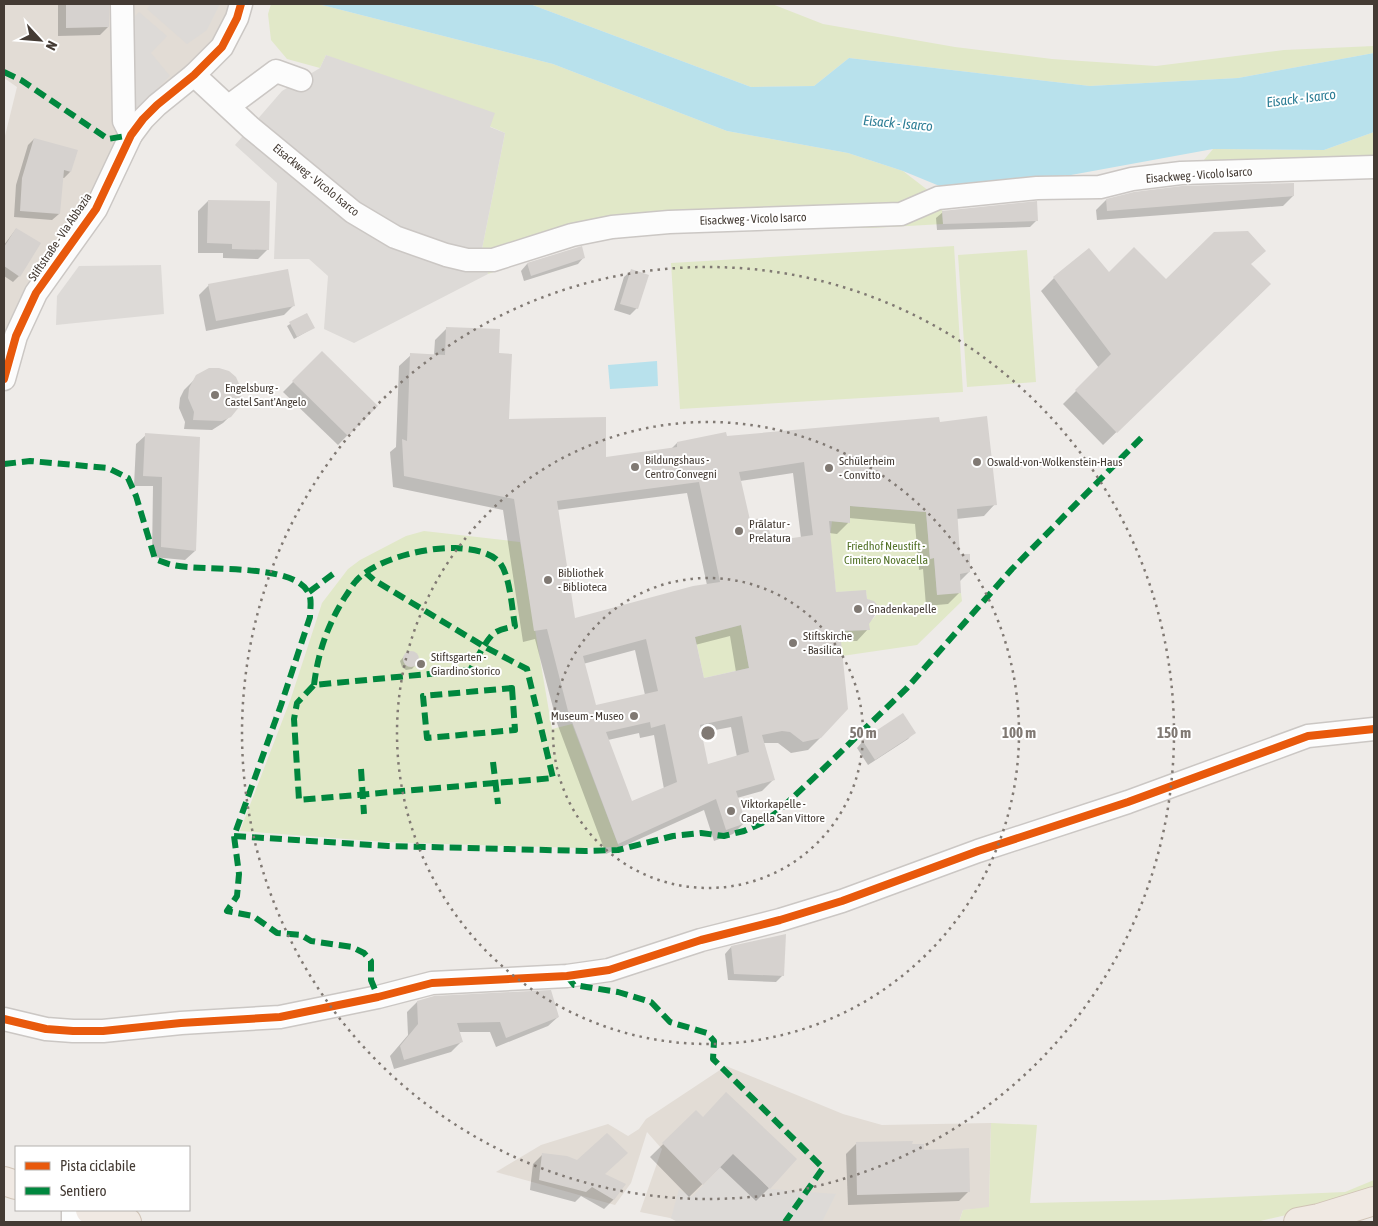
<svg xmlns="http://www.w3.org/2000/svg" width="1378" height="1226" font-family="'Asap Condensed',sans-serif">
	<rect width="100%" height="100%" fill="#eeebe8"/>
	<g fill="#e2dcd5">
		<path d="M4,4H241L237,18L157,105L36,293L4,379V140L17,87L4,78Z"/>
		<path d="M726,1066L843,1114L882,1125L991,1123L989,1208L963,1210L959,1222H678L670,1218L640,1212L662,1149L647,1132L631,1183L615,1205L496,1172L541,1145L608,1124L628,1136L639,1129L646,1119Z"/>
	</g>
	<g fill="#e1e8c8">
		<path d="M271,4H318L553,64L727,131L848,153L903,171L938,198L942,206L943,224L872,228L773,227L596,237L488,274L482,249L505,133L326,55L320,68L287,59L271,40L268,14Z"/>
		<path d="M530,4H772L823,24L955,47L1052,59L1156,66L1284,50L1374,46V53L1238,78L1090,86L849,58L814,86L751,87Z"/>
		<path d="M1374,132V159L1198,167L1213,149L1324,150Z"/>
		<path d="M954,246L963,392L680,409L671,263Z"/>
		<path d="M1027,250L1036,382L967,387L958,255Z"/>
		<path d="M850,506L926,512L930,559L934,558L937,594L961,593L962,601L917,645L842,656L840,631L869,630V621L873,619C881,611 878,603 867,599L866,591L836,592L830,537L832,521L850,523Z"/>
		<path d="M424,531L520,542L552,729L572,724L619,847L578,848L385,842L240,831L291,698L322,603L348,569L360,560L406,536Z"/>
		<path d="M741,625L749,668L704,678L695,637Z"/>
		<path d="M991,1123L1037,1125L1030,1203L1164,1200L1345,1192L1374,1180V1191L1317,1208L1256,1222H959L963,1210L989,1207Z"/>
	</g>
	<g fill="#dddad7">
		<path d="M151,4H220L207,30L187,44L147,9Z"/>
		<path d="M139,12L167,36L151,53L170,76L135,111L130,21Z"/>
		<path d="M326,55L495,113L490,127L505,133L482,249L488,274L354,343L324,329L328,276L309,259H274L277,183L235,145L282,91L320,68Z"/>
		<path d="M161,265L164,314L56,325L57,296L79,266Z"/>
		<path d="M732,1153L770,1189L836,1194L822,1222H678L671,1218L679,1189L692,1197L716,1172L714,1170Z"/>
	</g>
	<g fill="#b8e1ec">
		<path d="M318,4H530L751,87L814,86L849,58L1090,86L1238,78L1374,53V132L1324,150L1213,149L1071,175L942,187L903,171L848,153L727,131L553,64Z"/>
		<path d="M657,361L658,386L610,389L608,365Z"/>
	</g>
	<g fill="#0003" fill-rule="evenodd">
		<path d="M58,4H108V27L100,35L58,36Z"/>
		<path d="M34,139L76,151L70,172L64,178H62L59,214L52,220L14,217L16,185L28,145Z"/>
		<path d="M1293,196L1283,206L1097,220L1096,210L1106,200Z"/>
		<path d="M208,201L268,249L258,259L223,258V253H198V211Z"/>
		<path d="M943,212L1037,220L1030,227L937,230L936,218Z"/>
		<path d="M16,229L19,276L13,282L4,276V245Z"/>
		<path d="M581,248L584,257L578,264L524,281L521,271L527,264Z"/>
		<path d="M1250,265L1256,297L1103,445L1063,404L1099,368L1041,291L1054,278L1109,274L1166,280Z"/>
		<path d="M631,271L637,308L630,315L614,310L624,277Z"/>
		<path d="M209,285L293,306L284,315L206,331L199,295Z"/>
		<path d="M306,314L313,328L294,339L287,326Z"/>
		<path d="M447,328L498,355L508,421L605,458L671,449L677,443L726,437L939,423L995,504L984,516L956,519L959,556L969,572L960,581V592L948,604L926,606L923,569L919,570L915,524L849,518L848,523L837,534L829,533L835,593L868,623V629L857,641H840L820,738L808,750L791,753L778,743H763L773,780L762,791L737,798L745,822L733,834L714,841L704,810L606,854L557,723L535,639L523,642L503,510L393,487L390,452L396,447L399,366L411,355H434L435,340ZM793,473L801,538L771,542L749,521L740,481ZM687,493L707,585L574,620L557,510ZM730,636L736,672L703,679L695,645ZM635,650L645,695L595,706L583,664ZM731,727L737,757L707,766L700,733ZM639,733L640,738L654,735L664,789L631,802L608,740Z"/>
		<path d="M322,353L376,406L338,445L283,392Z"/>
		<path d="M201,373L233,413L223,423L212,430L184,429L185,422L179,408L180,398L184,390Z"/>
		<path d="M146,435L195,551L185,560L152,557L153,486H134L136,444Z"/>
		<path d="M413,652L417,655L419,661L412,669L406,670L402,667L400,661L407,653Z"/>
		<path d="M914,732L908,739L868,765L857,748L863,741Z"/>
		<path d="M731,947L783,975L776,982L728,980L725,954Z"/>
		<path d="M417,1002L558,1017L548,1026L496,1047L490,1032H458L461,1042L451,1052L394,1069L390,1056L408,1035L407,1012Z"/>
		<path d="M696,1112L769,1188L756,1201L720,1167L689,1197L650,1157Z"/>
		<path d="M856,1144L911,1145L923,1151L969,1191L959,1201L848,1205L846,1154Z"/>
		<path d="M543,1154L577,1162L603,1174L614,1199L604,1209L581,1196L575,1202L530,1190L533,1164Z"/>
	</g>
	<g fill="#d6d2cf" fill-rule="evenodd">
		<path d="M66,4H109V27L66,28Z"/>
		<path d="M34,138L78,150L71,172L64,170L60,214L20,211L22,178Z"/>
		<path d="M1294,183V196L1107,211L1106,199L1134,192L1182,186Z"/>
		<path d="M208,200L270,201L269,250L232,249V244L207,243Z"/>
		<path d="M1037,201L1038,221L943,224L942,211Z"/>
		<path d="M16,228L41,243L20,277L4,266V247Z"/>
		<path d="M1248,231L1266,251L1251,264L1271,284L1117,433L1075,390L1111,354L1053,277L1089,248L1109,272L1134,247L1166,279L1214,232Z"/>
		<path d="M582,246L585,258L531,276L527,263Z"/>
		<path d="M288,269L295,306L216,321L208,284Z"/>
		<path d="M631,269L649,275L638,309L620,304Z"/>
		<path d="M307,313L315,328L297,337L289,322Z"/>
		<path d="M446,327L500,329L499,353L512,354L509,419L606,417V457L677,447V442L726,432L727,436L939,417L940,422L987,416L997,505L957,509L960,554H970V572L960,574L961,593L937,595L934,558L930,559L926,512L850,506V523L829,521L836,592L866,590L867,599L874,601L878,606V611L869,624L870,630L840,631L848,709L821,738L803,742L790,732L782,731L762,735L775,780L736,791L746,823L726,830L716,799L618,844L568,711L547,629L534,631L514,499L404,476L402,439L407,441L410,353L445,355ZM804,462L813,535L772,541L766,517L750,520L739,472ZM699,482L720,582L693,586L575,618L557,501ZM741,625L749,668L704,678L695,637ZM646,639L658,691L596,705L583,656ZM742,716L749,752L708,764L700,725ZM650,722L651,728L665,724L677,782L632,801L606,732Z"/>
		<path d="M322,351L378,406L348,436L292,381Z"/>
		<path d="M209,368H219L229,371L236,377L242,391L240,406L231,417L222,421L193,420L194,412L188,398L189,388L196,375Z"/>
		<path d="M145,433L200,437L196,551L161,547L162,477L143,476Z"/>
		<circle cx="411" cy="659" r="8"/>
		<path d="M903,713L916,733L875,760L862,740Z"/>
		<path d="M786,934L784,976L734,974L731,946Z"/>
		<path d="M551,990L559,1017L506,1038L500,1022L457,1023L463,1042L404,1060L400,1046L418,1024L417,1001L434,996Z"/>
		<path d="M726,1092L797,1159L770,1189L733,1154L703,1185L662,1143L696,1110L703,1117Z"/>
		<path d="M607,1133L628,1153L605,1174L626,1184L614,1200L592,1187L586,1192L539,1180L542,1153L567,1156L577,1160Z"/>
		<path d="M913,1141L912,1144H924V1150L969,1148L970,1192L857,1195L856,1142Z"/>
	</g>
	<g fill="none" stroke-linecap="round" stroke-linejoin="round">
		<defs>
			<g id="minor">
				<path d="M122,4L124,121L131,135"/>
				<path d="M194,75L251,128L353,212L395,237L446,255L467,260H493L572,235L612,227L669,222L901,214L938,198L1037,188L1100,187L1132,179L1181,173L1374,167"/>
				<path d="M229,106L276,71L301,80"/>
				<path d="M4,379L16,336L36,293L96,209L131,135L143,119L157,105L194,75L222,47L237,18L241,4"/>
				<path d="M4,1019L46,1029L73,1031H103L181,1023L280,1017L378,997L432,983L567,976L609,970L701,940L780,920L842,901L978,851L1128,802L1308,736L1374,729"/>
				<path d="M73,1222V1210"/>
			</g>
			<g id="major">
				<path d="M4,1181L16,1185"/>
				<path d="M90,1210L127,1222"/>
				<path d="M1298,1222L1319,1218L1374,1201"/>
			</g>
		</defs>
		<use href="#minor" stroke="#cbc7c4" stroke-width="25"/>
		<use href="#major" stroke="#d0c3b5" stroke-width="30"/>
		<use href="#minor" stroke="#fcfcfc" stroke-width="22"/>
		<use href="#major" stroke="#f0e9e3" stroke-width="28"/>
		<g stroke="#00873e" stroke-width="6" stroke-dasharray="12 6" stroke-linecap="butt">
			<path d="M4,72L21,80L108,139L131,135"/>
			<path d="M4,464L30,461L108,468L128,478L136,496L155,559C161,561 167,564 173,565C203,572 296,562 309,594C312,601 310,609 310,617L281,705L234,836L239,874L237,896L227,911L253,916L277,933L301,935L311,941L352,947L364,953L371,961V980L378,997"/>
			<path d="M309,592L333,574"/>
			<path d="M314,685C318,652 328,624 345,597C349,592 352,585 356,581C375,559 427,547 455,548C470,549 490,551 500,563C510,576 512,609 515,626C508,628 498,629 492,635C483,645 477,659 470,670L314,685L297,703L294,719L299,800L553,778L527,669L485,647L374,580L366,573"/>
			<path d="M512,688L515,730L427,738L423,696Z"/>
			<path d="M493,762L498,804"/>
			<path d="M361,769L364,814"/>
			<path d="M234,836L388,846L585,851L618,850L673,836L701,833L724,836L744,831L762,823L776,813L818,774L907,688L1012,569L1145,434"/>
			<path d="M567,976L574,985L618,992L651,1002L670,1022L707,1033L714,1041L713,1059L823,1168L785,1222"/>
		</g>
		<defs>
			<g id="cycleway">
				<path d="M4,379L16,336L36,293L96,209L131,135L143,119L157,105L194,75L222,47L237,18L241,4"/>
				<path d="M4,1019L46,1029L73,1031H103L181,1023L280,1017L378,997L432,983L567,976L609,970L701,940L780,920L842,901L978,851L1128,802L1308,736L1374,729"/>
			</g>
		</defs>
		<use href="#cycleway" stroke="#fff" stroke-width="11"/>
		<use href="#cycleway" stroke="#e8590c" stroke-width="8"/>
	</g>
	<g fill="none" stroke="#807973" stroke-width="2.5" stroke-dasharray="2.5 5">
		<circle cx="708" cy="733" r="155"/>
		<circle cx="708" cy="733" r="311"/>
		<circle cx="708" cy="733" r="466"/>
	</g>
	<g fill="#807973" stroke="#fff" stroke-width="2">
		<circle cx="215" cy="395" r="5"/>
		<circle cx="977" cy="462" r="5"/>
		<circle cx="635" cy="467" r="5"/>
		<circle cx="829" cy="468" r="5"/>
		<circle cx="739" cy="531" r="5"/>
		<circle cx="548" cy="580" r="5"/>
		<circle cx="858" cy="609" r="5"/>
		<circle cx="793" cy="643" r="5"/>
		<circle cx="421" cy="664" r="5"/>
		<circle cx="634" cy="716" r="5"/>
		<circle cx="731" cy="811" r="5"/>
	</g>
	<g text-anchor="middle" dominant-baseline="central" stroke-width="4" stroke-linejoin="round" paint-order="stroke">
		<g font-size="12" fill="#443b34" stroke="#fff">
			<text transform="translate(1199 175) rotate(-4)">Eisackweg - Vicolo Isarco</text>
			<text transform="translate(316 180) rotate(39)">Eisackweg - Vicolo Isarco</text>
			<text transform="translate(753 219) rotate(-2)">Eisackweg - Vicolo Isarco</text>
			<text transform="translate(60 237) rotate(-56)">Stiftstraße - Via Abbazia</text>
		</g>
		<g font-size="12" fill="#443b34" stroke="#fff" text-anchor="start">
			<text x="225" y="388">Engelsburg -<tspan x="225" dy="14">Castel Sant'Angelo</tspan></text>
			<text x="645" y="460">Bildungshaus -<tspan x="645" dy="14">Centro Convegni</tspan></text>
			<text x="839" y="461">Schülerheim<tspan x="839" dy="14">- Convitto</tspan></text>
			<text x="987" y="462">Oswald-von-Wolkenstein-Haus</text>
			<text x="749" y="524">Prälatur -<tspan x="749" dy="14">Prelatura</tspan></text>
			<text x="558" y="573">Bibliothek<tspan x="558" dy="14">- Biblioteca</tspan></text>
			<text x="868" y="609">Gnadenkapelle</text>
			<text x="803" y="636">Stiftskirche<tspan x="803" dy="14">- Basilica</tspan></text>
			<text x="431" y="657">Stiftsgarten -<tspan x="431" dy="14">Giardino storico</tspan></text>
			<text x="624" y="716" text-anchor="end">Museum - Museo</text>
			<text x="741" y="804">Viktorkapelle -<tspan x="741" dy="14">Capella San Vittore</tspan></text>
		</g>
		<g font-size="12" fill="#547329" stroke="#fff">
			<text x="886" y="546">Friedhof Neustift -<tspan x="886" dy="14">Cimitero Novacella</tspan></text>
		</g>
		<g font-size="14" font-style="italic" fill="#2c7d95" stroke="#fff">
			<text transform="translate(1301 98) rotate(-7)">Eisack - Isarco</text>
			<text transform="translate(898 123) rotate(5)">Eisack - Isarco</text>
		</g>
	</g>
	<circle cx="708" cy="733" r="8" fill="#807973" stroke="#fff" stroke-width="2.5"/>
	<g font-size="15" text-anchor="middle" font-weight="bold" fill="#807973" stroke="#fff" stroke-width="4" stroke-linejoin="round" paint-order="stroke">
		<text x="863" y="738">50 m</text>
		<text x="1019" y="738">100 m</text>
		<text x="1174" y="738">150 m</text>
	</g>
	<rect width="1378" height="1226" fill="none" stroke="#443b34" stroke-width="10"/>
	<rect x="15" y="1146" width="175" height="65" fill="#ffffff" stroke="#b4b1ae"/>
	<rect x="25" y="1162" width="25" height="8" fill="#e8590c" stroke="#b4b1ae"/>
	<text x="60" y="1171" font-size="15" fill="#443b34">Pista ciclabile</text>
	<rect x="25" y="1187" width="25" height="8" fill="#00873e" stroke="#b4b1ae"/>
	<text x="60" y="1196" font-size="15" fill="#443b34">Sentiero</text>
	<g transform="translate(40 40) rotate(116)" stroke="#ffffff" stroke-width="4" paint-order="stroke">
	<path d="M0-4L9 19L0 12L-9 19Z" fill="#443b34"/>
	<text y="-8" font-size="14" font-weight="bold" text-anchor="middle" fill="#443b34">N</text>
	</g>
</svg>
